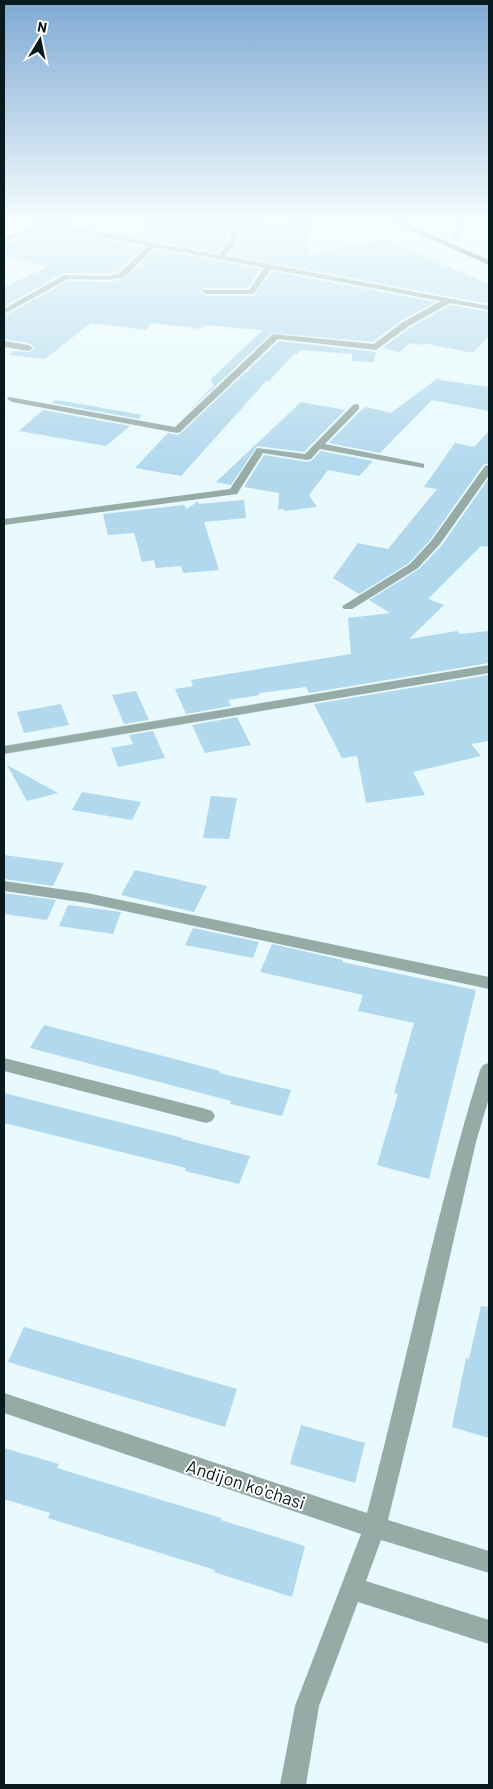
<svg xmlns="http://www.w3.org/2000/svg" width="493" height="1789" font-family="Barlow,sans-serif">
	<rect width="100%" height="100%" fill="#e8fafd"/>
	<g fill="#b1d8ed">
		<path d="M56,222H66L142,236V222H184L189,226L230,228L226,242L218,253Z"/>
		<path d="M274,222H309V254L385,239L489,284V304L229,255L238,243L241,228L292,230L295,227L289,222Z"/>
		<path d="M44,228L144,247L118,271L109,274L63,273L4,307V287L47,267L4,257V246Z"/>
		<path d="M156,249L261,269L248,288H203L200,293L206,296H254L272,271L436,302L402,320L373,342L272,333L189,411L214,385L210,380L263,330L205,325L201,329L152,323L145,330L91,323L45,359L9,355L14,351L30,352L35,348L29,343L4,339V316L68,281L109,282L125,279Z"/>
		<path d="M450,305L489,312V336L473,353L423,343L421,345L410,343L399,352L382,348L410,328Z"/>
		<path d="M279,341L376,352L374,362L351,361L353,354L300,350L297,354H294L269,381H266L181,476L135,468L168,433L177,435L181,433Z"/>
		<path d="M438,378L440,380L489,387V411L432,400L380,453L329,443L358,413L366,407L391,413Z"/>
		<path d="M55,400L86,405L142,415L139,419L52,403Z"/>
		<path d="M301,402L345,410L304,452L257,446L231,485L216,482Z"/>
		<path d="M43,410L130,426L106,446L19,431Z"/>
		<path d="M489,431V463L483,465L431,539L409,563L359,594L333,578L358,543L388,549L437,489L424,487L455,443L474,447Z"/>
		<path d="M321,451L373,461L359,476L328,470L309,495L317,507L285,511L283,509L278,510L279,493L244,487L264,455L307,462L312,460Z"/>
		<path d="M489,478V547L481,546L428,599L444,605L409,639L457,631L460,634L489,631V663L309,693L306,687L259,693L260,695L228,700L231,706L186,714L175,689L193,686L191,680L351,654L348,618L390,613L369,600L419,569L442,545Z"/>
		<path d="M244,500L246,518L204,522L219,570L183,573L181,566L156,568L154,560L142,562L134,533L108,535L103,514L184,505L187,509L198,501L199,504Z"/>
		<path d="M489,675V741L471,744L481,756L413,772L425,795L366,803L357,756L342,758L314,704Z"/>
		<path d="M136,691L149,720L124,724L112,695Z"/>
		<path d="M61,704L69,725L24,733L17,712Z"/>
		<path d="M237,717L251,745L205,753L192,725Z"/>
		<path d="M153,731L165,758L118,767L111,748L133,744L129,735Z"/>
		<path d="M7,765L58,793L27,801Z"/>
		<path d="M82,792L141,802L132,820L72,810Z"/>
		<path d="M211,796L237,798L229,839L203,838Z"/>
		<path d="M4,855L64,863L53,886L4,879Z"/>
		<path d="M135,870L207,886L194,912L121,895Z"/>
		<path d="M4,893L56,900L47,920L4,914Z"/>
		<path d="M68,905L121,912L113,934L59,926Z"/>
		<path d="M193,928L259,942L253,958L185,945Z"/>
		<path d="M272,944L343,960L342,962L476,990L429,1179L377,1165L398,1094L394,1093L414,1023L358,1011L363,995L260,972Z"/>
		<path d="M44,1025L163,1056L220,1071L219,1073L291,1090L282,1116L230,1104L231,1101L30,1048Z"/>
		<path d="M4,1093L183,1138L182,1139L250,1156L239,1184L185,1171L186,1168L4,1123Z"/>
		<path d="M481,1306L489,1307V1438L452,1427L466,1358L469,1359Z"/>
		<path d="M24,1327L237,1389L225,1427L8,1362Z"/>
		<path d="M301,1425L365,1443L355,1483L290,1464Z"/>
		<path d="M4,1448L59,1464L57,1468L221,1518V1520L305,1546L292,1597L214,1572L215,1570L48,1518L50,1513L4,1499Z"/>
	</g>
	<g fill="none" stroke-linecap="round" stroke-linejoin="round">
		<g fill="#96aaa6" fill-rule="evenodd">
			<path d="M32,222H47L219,255L228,243L232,226L189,224L186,222L289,224L293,226L292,228L240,226L236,243L226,256L489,306V310L450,303L409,326L376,350L278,339L180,432L177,433L12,402L7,399L9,397L175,427L273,334L374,344L403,322L441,301L271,269L254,294H206L202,292L203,290H249L264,268L155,247L125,277L109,280L68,279L4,314V309L64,275L109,276L119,273L148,246L44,226L4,242V238L37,225Z"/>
			<path d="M458,222H466L460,238L456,240L452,238Z"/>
			<path d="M4,341L29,345L33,348L29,351L4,347Z"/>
			<path d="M356,404L359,405V409L325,444L420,463L424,464V468L320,449L311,459L307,460L263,453L237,494L4,525V519L230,489L257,448L305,454L353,405Z"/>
			<path d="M489,465V475L440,544L418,568L352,609H344L342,607L344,605L410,564L432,540L485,466Z"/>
			<path d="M489,665V673L4,754V746Z"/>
			<path d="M4,881L87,893L489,977V989L87,903L4,891Z"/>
			<path d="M4,1058L206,1109L212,1111L215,1116L212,1121L206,1123L4,1071Z"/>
			<path d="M489,1063V1098L476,1142L416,1405L388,1520L489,1551V1573L381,1540L366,1581L489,1620V1644L358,1602L319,1706L306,1785H280L295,1706L361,1534L4,1413V1393L367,1513C406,1366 435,1215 480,1070L483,1065Z"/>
		</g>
		<path fill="#476b65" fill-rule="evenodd" d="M392,222H402L489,260V265Z"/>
	</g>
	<linearGradient id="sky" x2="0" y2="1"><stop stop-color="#7fa9d4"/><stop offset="0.47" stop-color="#f5fdfe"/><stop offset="1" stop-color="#f5fdfe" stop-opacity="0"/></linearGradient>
	<rect width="493" height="472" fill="url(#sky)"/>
	<g text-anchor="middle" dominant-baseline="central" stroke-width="4" stroke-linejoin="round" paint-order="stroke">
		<g font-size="18" fill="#081a1d" stroke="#fff">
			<text transform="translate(246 1484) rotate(18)">Andijon ko'chasi</text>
		</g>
	</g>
	<rect width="493" height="1789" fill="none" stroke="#081a1d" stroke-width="10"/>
	<g transform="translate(40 40) rotate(10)" stroke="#ffffff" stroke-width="4" paint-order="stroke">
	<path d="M0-4L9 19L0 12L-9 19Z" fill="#081a1d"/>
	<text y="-8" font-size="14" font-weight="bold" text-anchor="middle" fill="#081a1d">N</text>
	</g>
</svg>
